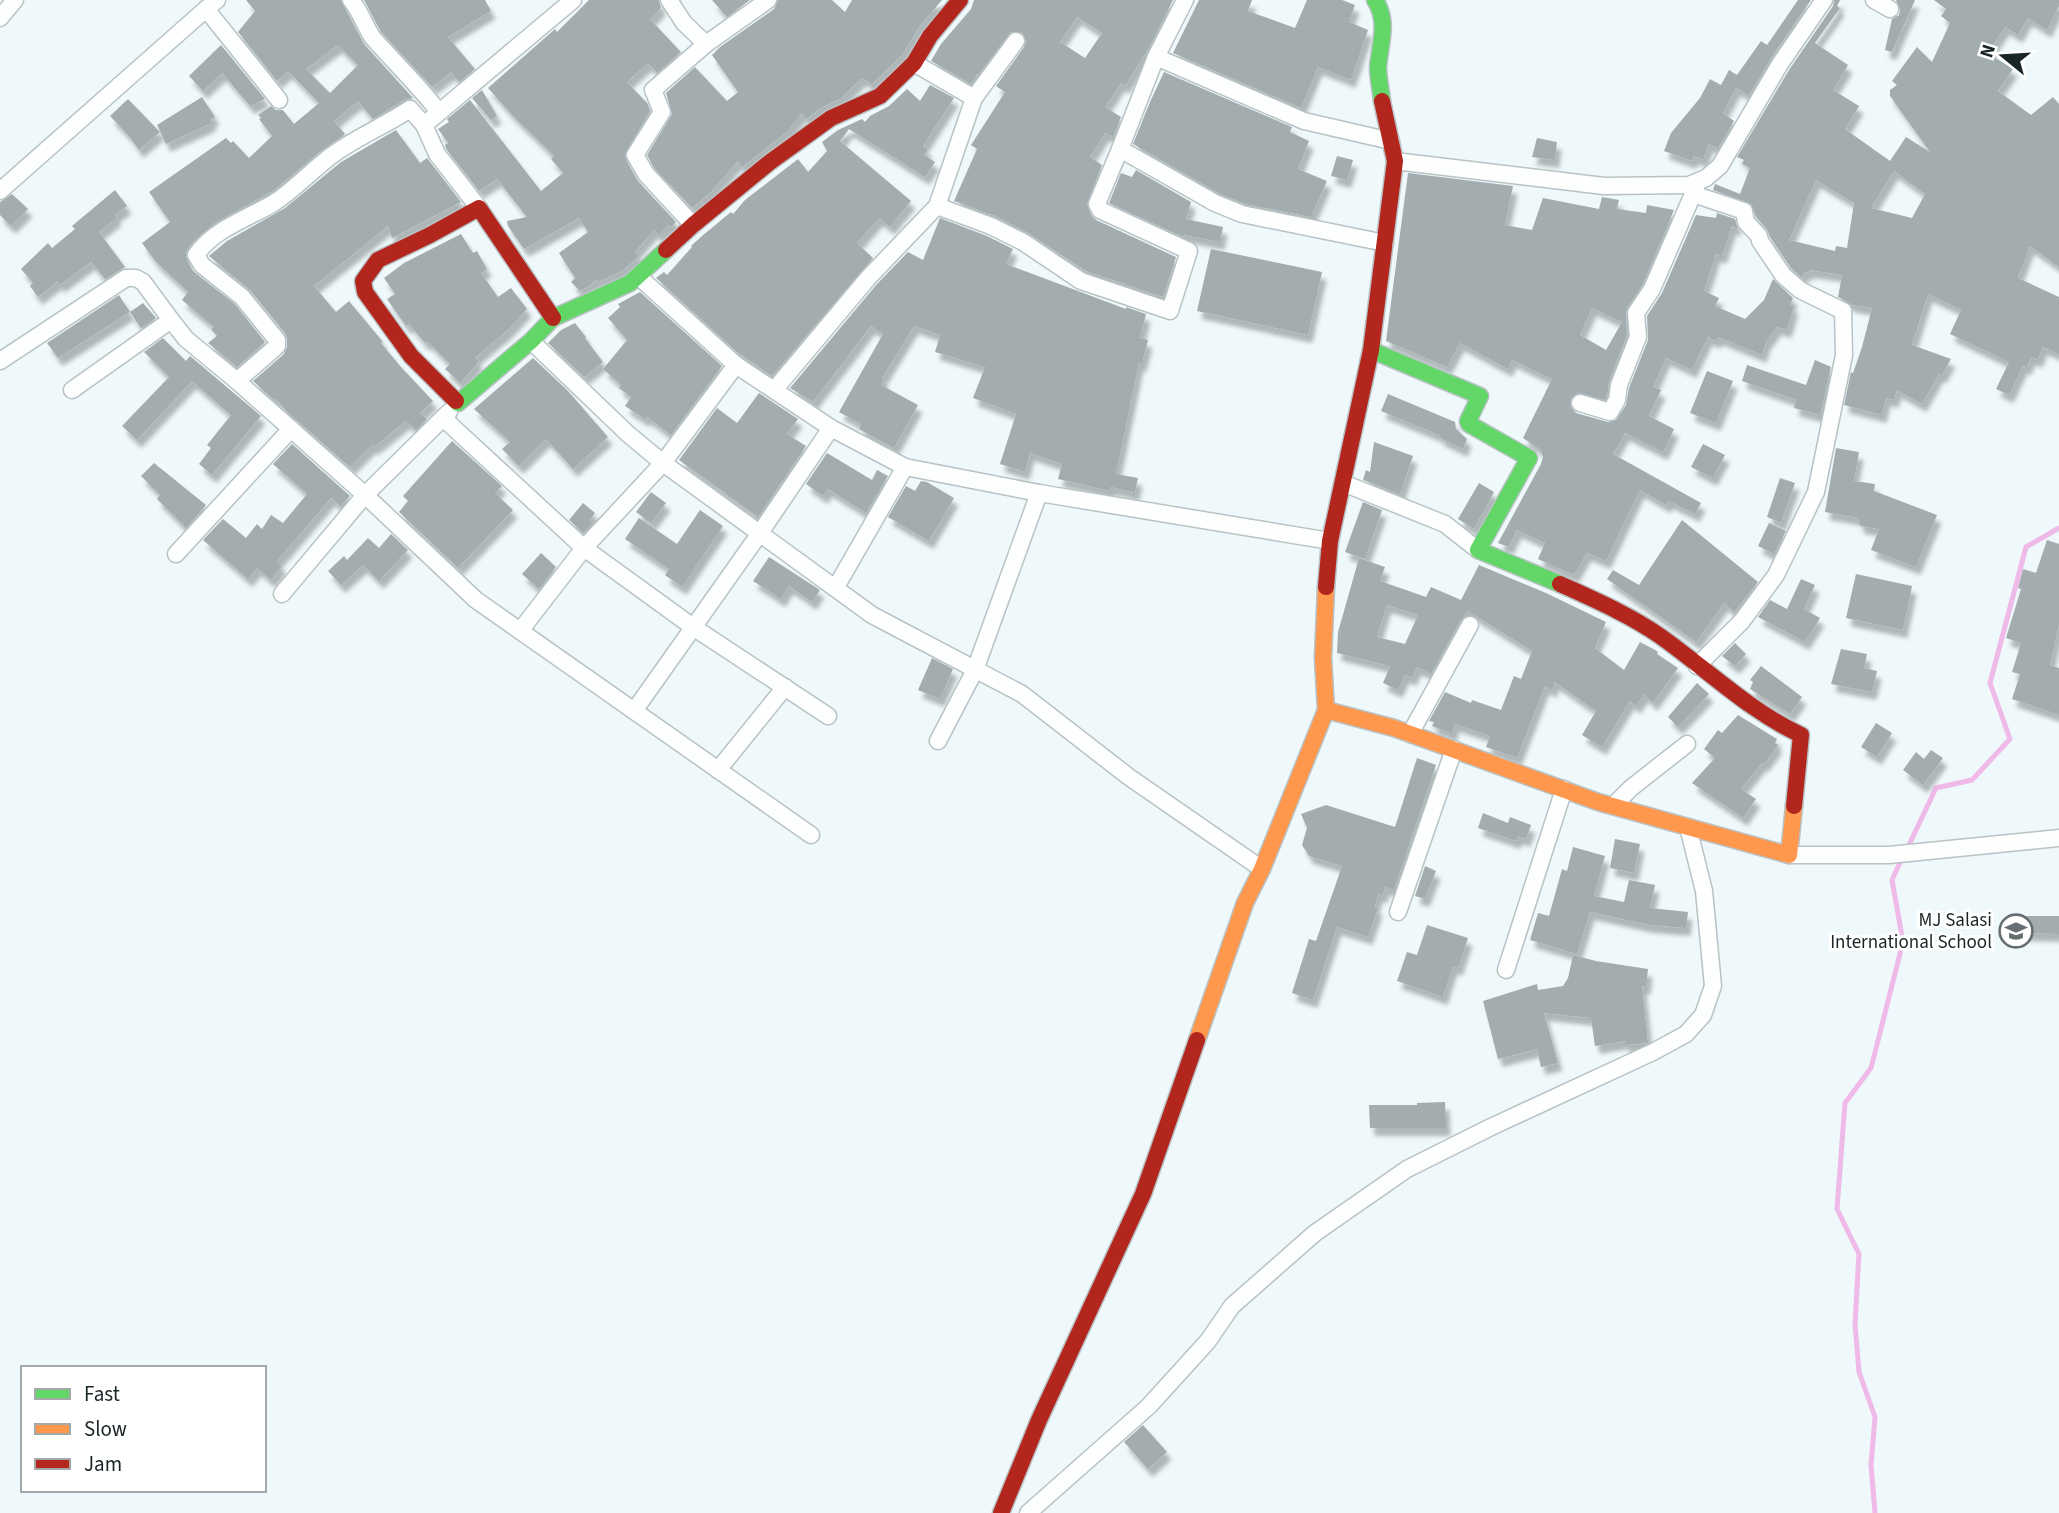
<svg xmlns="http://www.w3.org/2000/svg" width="2059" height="1513" font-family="'Source Sans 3',sans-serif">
	<defs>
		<filter id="shadow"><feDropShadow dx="4.5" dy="8" stdDeviation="2" flood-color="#0004"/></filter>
	</defs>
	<rect width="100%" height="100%" fill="#eff8fa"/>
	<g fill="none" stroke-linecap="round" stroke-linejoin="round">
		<g stroke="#efb9e8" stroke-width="5">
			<path d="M1907,849L1936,788L1972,780L2010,739L1990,683L2026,547L2059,528"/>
			<path d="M1875,1513L1871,1465L1875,1417L1859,1372L1855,1324L1859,1254L1837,1209L1845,1103L1871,1068L1903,942L1892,880L1902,858"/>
		</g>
	</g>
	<g fill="#a3acae" fill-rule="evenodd" filter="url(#shadow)">
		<path d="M246,0H341L364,44L413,98L404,100L373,119L358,101L334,121L345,134L321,151L274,190L215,223L196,239L188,248L186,253L187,260L193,271L235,304L265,342L237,367L208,343L217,336L211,329L214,327L182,300L188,292L156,262L142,243L170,222L149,192L226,138L231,143L233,141L249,158L272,136L259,119L261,118L258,115L271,106L276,110H283L294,124L319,103L288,71L277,81L238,32L255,11ZM338,45L358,65L330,93L306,69Z"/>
		<path d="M364,0H485L491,11L448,37L475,69L459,82L451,72L432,87L381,32Z"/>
		<path d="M589,0H659L661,8L650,19L681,52L657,73L648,63L627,82L648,104L650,111L625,154L626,160L638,181L676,222L671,227L669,225L659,235L654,230L635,252L639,256L622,271L598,282L596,280L589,286L580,291L571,282L575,278L559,253L588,232L579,218L524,249L508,226L507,221L527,217L497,179L479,191L446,149L445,145L448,143L438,129L449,122L447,119L470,100L541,191L563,173L551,159L554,156L514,117L488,88L555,29L557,32Z"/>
		<path d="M712,0H750L727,17Z"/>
		<path d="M778,0H832L845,12L852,0H942L919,27L903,54L872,84L862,78L840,99L823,107L806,119L802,113L787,132L742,167L738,161L710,193L692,208L654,168L647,155L672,114L666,93L695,67L727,101L738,92L712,55L720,47L774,9Z"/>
		<path d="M974,0H1173L1149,48L1125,86L1121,83L1105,107L1121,117L1113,137L1105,133L1090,157L1102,165L1087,204L1091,215L1096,220L1176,257L1163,297L1086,271L1028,233L995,216L954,201L977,149L971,145L1005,92L996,86L1024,47L1026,41L1022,32H1011L978,75L977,74L971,84L931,61L941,44L971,9ZM1077,17L1102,33L1085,58L1060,42Z"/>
		<path d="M1199,0H1252L1248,11L1295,28L1307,0H1342L1355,5L1349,22L1368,30L1351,80L1318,67L1301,108L1173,53Z"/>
		<path d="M1798,0H1811L1771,58L1749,95L1736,88L1723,113L1734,121L1718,148L1709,144L1703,160L1694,156L1692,161L1664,151L1671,133L1700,98L1710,79L1721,85L1729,70L1737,75L1761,41L1767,45Z"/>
		<path d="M1834,0H1840L1837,6L1840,8L1815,43L1848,65L1833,90L1859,106L1845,129L1890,161L1906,137L1930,152L1890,96V90L1897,85L1892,81L1917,47L1932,62L1950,23L1941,16L1946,9L1934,0H2059V6L2047,30L2028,18L2018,35L2005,27L1988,53L2013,69L1998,91L2031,115L2053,97L2059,104V267L2030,246L2018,278L2059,297V354L2043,347L2038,360L2031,357L2027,367L2023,366L2009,395L1996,389L2009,362L1950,334L1961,310L1928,294L1912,345L1951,359L1942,375L1939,374L1922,404L1897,390L1894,400L1886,398L1882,415L1844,405L1851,372L1853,373L1862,347L1872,308L1852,305L1838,297L1842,275L1810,270L1808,273L1805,271L1802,278L1791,268L1770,237L1767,229L1756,217L1751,204L1713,190L1715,184L1740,194L1750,168L1742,164L1744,160L1737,157L1789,70L1833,6ZM1894,171L1925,194L1912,218L1871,208ZM1816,180L1854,203L1847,248L1836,246L1835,251L1789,240Z"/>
		<path d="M1896,0H1915L1892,52L1885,50L1892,19L1899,15L1900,10Z"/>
		<path d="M221,45L265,99L250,106L222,73L203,91L189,76Z"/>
		<path d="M1164,72L1292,127L1290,132L1309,141L1298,169L1327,181L1311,217L1245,204L1220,194L1133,144L1150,102Z"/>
		<path d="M930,85L954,98L923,146L928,150L924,155L935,162L925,177L849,129L840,141L911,201L890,227L879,218L857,243L873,258L772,376L737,352L656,278L664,272L667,275L692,247L691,246L702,236L731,212L733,214L745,200L798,159L808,172L827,151L822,142L838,130L862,119L865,122L870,116L889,106L907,89L920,101Z"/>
		<path d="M482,90L497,116L491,120L472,98Z"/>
		<path d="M202,97L215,117L210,120L212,123L166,144L157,125Z"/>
		<path d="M128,99L160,132L139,150L129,136L110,116Z"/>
		<path d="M396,130L420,163L427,158L461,202L392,238L388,226L314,286L336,312L349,301L383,342L381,343L401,367L433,401L420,413L427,419L416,430L406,421L374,447L372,445L350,467L286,411L276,399L274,400L253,381L284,354L287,347V339L285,333L250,290L209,256L227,241L285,208L341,162Z"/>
		<path d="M1537,138L1557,142L1555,160L1532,157Z"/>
		<path d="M1337,156L1353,160L1347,180L1331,176Z"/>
		<path d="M1136,170L1191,202L1186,219L1223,227L1220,242L1184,235L1183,237L1109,203L1121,173L1132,177Z"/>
		<path d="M1408,173L1513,186L1505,225L1532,230L1543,198L1599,209L1602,197L1619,200L1617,209L1646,213L1647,205L1674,210L1643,284L1627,308L1626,314L1627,335L1609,381L1607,397L1605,400L1578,393L1570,399V406L1576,413L1608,422L1616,420L1626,405L1629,388L1648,340L1647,316L1662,293L1696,215L1716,218L1717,213L1735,219L1738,229L1732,226L1722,256L1716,254L1704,291L1719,298L1715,306L1745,319L1764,300L1773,279L1793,298L1790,305L1794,306L1787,330L1777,327L1766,342L1762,355L1718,337L1716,341L1708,337L1692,370L1666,358L1653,387L1661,390L1649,416L1674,429L1667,445L1663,452L1625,433L1613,454L1701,503L1695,514L1669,501L1666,505L1640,490L1606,561L1587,553L1574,575L1538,559L1545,543L1517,530L1509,547L1498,543L1541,464L1543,457L1541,450L1523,438L1552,379L1512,360L1508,369L1460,343L1447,367L1386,341ZM1592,308L1622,322L1606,350L1580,335Z"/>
		<path d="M115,190L127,206L115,215L117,218L99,232L125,267L105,279L91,262L60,285L58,281L38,297L30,286L33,283L21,269L48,243L52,248L75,229L72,226Z"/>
		<path d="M12,194L28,209L11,226L0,215V202Z"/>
		<path d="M940,218L987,236L1013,249L1006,264L1126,309V307L1146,314L1140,338L1148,340L1142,364L1139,363L1116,474L1138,478L1135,493L1111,487L1110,491L1058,479L1062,464L1030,453L1025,472L1000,464L1016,414L973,398L985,367L935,352L940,335L914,326L882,378L884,380L881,385L918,405L894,448L859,429L861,424L839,412L883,334L871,326L813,402L790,388L877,284L908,252L923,260Z"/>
		<path d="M461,234L473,253L477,251L487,269L481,273L498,297L511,288L527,309L509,329L475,358L479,361L460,383L445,369L450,364L427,341L425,343L409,324L406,326L387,299L395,294L384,278L404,263Z"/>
		<path d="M1211,249L1322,272L1308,335L1197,311Z"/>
		<path d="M640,292L722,366L671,435L647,417L645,419L625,406L631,397L619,388L621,385L603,369L627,340L608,318L620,307L618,304Z"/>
		<path d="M119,295L130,312L58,358L47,343Z"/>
		<path d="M143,303L156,318L141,328L130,312Z"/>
		<path d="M575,323L586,337L585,338L603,362L584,377L548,343L561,330Z"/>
		<path d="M163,338L186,361L190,356L261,416L212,475L199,464L211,448L207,445L231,415L192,381L137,440L122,426L169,377L144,352Z"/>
		<path d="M533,358L568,391L608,437L573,469L546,439L519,466L502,449L510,442L474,409Z"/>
		<path d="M1815,360L1831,367L1820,415L1794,408L1796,400L1742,381L1747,365L1806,385Z"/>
		<path d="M1707,371L1733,381L1716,423L1690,413Z"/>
		<path d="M759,393L798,419L787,434L806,446L758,517L679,460L717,408L737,423Z"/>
		<path d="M1388,394L1455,422L1456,429L1467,439L1463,449L1440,438L1441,436L1381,411Z"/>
		<path d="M452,441L502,486L495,493L513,510L458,568L399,512L408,501L403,496Z"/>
		<path d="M1374,442L1413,456L1400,494L1363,480L1366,470L1370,472Z"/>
		<path d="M292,444L350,496L340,506L331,498L277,561L282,566L271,580L257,568L248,579L203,540L223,519L246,538L257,524L262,529L271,515L283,523L307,494L273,464Z"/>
		<path d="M1703,444L1725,455L1713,478L1691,467Z"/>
		<path d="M1836,448L1859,452L1854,481L1875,484L1874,491L1937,515L1916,567L1871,550L1879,529L1860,526L1858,518L1825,512Z"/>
		<path d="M827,453L872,480L877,470L888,476L866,513L828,489L823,496L806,484Z"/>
		<path d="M154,463L206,505L186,528L157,499L160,495L141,476Z"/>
		<path d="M1780,478L1795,483L1781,523L1767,517Z"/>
		<path d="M921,481L927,482L954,498L929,541L888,517L906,486L915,491Z"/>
		<path d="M1479,483L1494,492L1474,529L1458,519Z"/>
		<path d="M651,492L666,503L651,523L636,512Z"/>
		<path d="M1363,502L1382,510L1365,559L1345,552Z"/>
		<path d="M583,503L595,513L589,521L593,523L583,533L569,520Z"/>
		<path d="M700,510L723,526L682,587L665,575L669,569L625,539L639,518L677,544Z"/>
		<path d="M1682,520L1758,582L1734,612L1724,603L1696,642L1607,579L1613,570L1639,585Z"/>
		<path d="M1769,523L1786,531L1774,554L1758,546Z"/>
		<path d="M391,534L408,550L379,581L363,565L341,585L328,571L344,556L347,560L368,538L379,548Z"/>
		<path d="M2047,540L2059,544V625L2050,665L2059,668V715L2012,699L2020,674L2012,672L2021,643L2006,638L2021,589L2018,588L2023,569L2036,573Z"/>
		<path d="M541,553L556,567L539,589L522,574Z"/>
		<path d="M769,557L820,590L812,602L789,586L781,599L753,581Z"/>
		<path d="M1359,558L1385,567L1380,581L1426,597L1431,587L1461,600L1479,565L1546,593L1606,622L1595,648L1624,670L1640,642L1655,650L1658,652L1657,654L1678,668L1653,703L1644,694L1636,706L1630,701L1602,747L1582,735L1596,711L1555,682L1552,690L1545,686L1517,758L1486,747L1490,736L1455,724L1452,734L1432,726L1434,722L1429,721L1445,692L1471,703L1472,700L1501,710L1514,676L1521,679L1532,651L1468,611L1461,620L1431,674L1417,667L1412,678L1405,675L1398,690L1383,683L1390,666L1337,653L1338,632ZM1387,605L1418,615L1405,644L1377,637Z"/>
		<path d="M1856,574L1912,586L1903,630L1846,618Z"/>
		<path d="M1801,579L1815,585L1804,609L1820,618L1805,642L1758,617L1770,600L1787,609Z"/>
		<path d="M1735,643L1746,654L1735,666L1722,656Z"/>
		<path d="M1841,649L1867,654L1864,668L1877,671L1872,692L1831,684Z"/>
		<path d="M932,658L953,669L940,699L918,690Z"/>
		<path d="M1761,666L1802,697L1790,714L1750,689L1753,682L1750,680Z"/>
		<path d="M1697,683L1709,694L1678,727L1668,717Z"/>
		<path d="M1738,715L1777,739L1775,743L1778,745L1764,764L1762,763L1741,789L1756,799L1743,818L1692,783L1715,758L1704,749L1718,730L1722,733Z"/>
		<path d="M1876,723L1892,733L1877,757L1861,747Z"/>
		<path d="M1931,750L1943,758L1923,785L1903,770L1916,752L1924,759Z"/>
		<path d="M1417,758L1436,765L1394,890L1385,887L1383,895L1378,894L1375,907L1378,908L1368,937L1337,927L1313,1000L1292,993L1309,939L1316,941L1342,866L1309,856L1302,845L1307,828L1301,814L1326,805L1395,827Z"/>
		<path d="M1483,813L1508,823L1510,817L1531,825L1526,839L1518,836L1516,841L1478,828Z"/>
		<path d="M1615,839L1640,844L1634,873L1610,868Z"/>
		<path d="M1573,847L1605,856L1594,896L1624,902L1629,880L1655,885L1650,908L1688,912L1686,928L1649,925L1590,912L1577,954L1530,940L1538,913L1549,916L1562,869L1567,871Z"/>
		<path d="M1425,866L1436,871L1425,899L1415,896Z"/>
		<path d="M2022,916H2059V934L2022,933Z"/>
		<path d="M1427,925L1468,938L1458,968L1453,966L1443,997L1397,981L1407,952L1417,955Z"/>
		<path d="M1573,955L1596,961L1648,969L1646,987L1642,986L1648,1043L1625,1045V1041L1595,1046L1591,1018L1544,1013L1558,1063L1541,1067L1537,1049L1498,1059L1483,1001L1537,984L1538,990L1563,986L1568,978Z"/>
		<path d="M1445,1102L1446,1128H1370L1369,1105H1417V1103Z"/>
		<path d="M1143,1425L1167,1452L1148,1469L1124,1442Z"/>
	</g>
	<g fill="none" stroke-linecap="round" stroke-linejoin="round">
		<defs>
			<g id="street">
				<path d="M217,0L206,9L279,100"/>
				<path d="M351,0C361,12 365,27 373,38C395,63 419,86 439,112"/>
				<path d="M669,0L684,23L706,44L768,0"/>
				<path d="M1874,0L1890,9"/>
				<path d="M0,18L15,0"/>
				<path d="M1156,57L1304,121L1391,141"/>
				<path d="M974,98L1016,41"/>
				<path d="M1120,149L1156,57L1185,0"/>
				<path d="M1395,161L1604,186L1689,185L1706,178L1720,166L1780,64L1824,0"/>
				<path d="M0,191L206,9"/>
				<path d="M1693,194L1744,211L1746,222L1759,236L1760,241L1783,275L1800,290L1843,311L1844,355L1816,492L1776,575L1742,621L1697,666"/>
				<path d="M937,206L991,226L1023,242L1081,281L1170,311L1189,251L1100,210L1097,204L1120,149L1215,203L1242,214L1385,243"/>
				<path d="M479,208L437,154L424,125L573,0"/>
				<path d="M693,225L646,174L635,155L662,112L653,90L706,44"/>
				<path d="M638,276L736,365"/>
				<path d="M531,341L628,434L663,463L736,365L831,428L905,467L1039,493L1330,541"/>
				<path d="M0,361L126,278H136L143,282L171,320"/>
				<path d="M237,381L277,346V340L242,297L202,265L196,255C213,230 246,219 272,204C292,192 314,168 335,153C359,136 386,125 410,109L424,125"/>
				<path d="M775,389L869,277L937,206L974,98L914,63"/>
				<path d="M72,390L171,320L186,339L237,381L365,495L476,600L811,835"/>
				<path d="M1580,403L1610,412L1617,400L1619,385L1638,337L1636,313L1652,289L1696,187"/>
				<path d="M443,418L584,548L693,627L828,716"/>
				<path d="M1343,483L1445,524L1478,550"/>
				<path d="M176,554L291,429"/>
				<path d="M836,587L905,467"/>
				<path d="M282,594L365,495L449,412"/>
				<path d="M520,631L584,548L663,463L872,615L1022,694L1129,777L1262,869"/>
				<path d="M634,711L760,533L831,428"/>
				<path d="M1410,734L1470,625"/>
				<path d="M938,741L975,670L1039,493"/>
				<path d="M718,770L785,687"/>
				<path d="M1613,806L1631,788L1687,744"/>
				<path d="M1789,855H1889L2059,838"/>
				<path d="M1398,912L1454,749"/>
				<path d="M1506,970L1564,789"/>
				<path d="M1028,1513L1149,1406L1208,1341L1232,1306L1315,1233L1407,1169L1491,1127L1653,1052L1686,1034L1703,1015L1713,986L1704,891L1688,827"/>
			</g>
			<g id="fast">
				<path d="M1375,0C1389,22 1380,43 1378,67C1378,78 1381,90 1382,101"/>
				<path d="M1371,350L1480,396L1468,421L1469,424L1529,458L1478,550L1560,584"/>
				<path d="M456,401L458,403L531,341L553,318L630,283L666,250"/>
			</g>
			<g id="slow">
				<path d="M1326,710L1394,728L1598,802L1789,855L1794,806"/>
				<path d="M1197,1040L1245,903L1262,869L1326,710L1323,658L1326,587"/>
			</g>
			<g id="jam">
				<path d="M666,250L693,225L770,162L831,118L880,96L914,63L930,36L960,0"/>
				<path d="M456,401L411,356L365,292L363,281L378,260L430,235L479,208L553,318"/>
				<path d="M1560,584C1593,599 1630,615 1660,636C1708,670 1748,710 1801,735L1794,806"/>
				<path d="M1326,587L1330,541L1371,350L1395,161L1382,101"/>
				<path d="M1001,1513L1039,1420L1143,1194L1197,1040"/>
			</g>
		</defs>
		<use href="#street" stroke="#b9c2c4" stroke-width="19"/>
		<use href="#fast" stroke="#b9c2c4" stroke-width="19"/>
		<use href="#slow" stroke="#b9c2c4" stroke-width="19"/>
		<use href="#jam" stroke="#b9c2c4" stroke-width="19"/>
		<use href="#street" stroke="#fdfefe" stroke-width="16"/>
		<use href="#fast" stroke="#63d668" stroke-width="16"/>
		<use href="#slow" stroke="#ff974d" stroke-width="16"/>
		<use href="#jam" stroke="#b3261e" stroke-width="16"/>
	</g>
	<defs>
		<symbol id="school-ring" viewBox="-11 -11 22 22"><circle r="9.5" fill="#fff" stroke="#656f71" stroke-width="1.5"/><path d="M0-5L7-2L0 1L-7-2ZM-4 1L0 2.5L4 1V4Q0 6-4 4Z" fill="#656f71"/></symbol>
	</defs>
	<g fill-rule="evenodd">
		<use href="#school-ring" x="1997" y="912" width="38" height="38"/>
	</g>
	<g text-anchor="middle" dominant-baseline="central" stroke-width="6" stroke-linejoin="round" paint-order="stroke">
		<g font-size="19" fill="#1a2527" stroke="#fff" text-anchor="end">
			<text x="1992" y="920">MJ Salasi<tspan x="1992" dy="22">International School</tspan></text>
		</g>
	</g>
	<rect x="21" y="1366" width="245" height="126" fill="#ffffff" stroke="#a3a8a9" stroke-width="2"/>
	<rect x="35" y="1389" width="35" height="10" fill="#63d668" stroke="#a3a8a9" stroke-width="2"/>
	<text x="84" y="1401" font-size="21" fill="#1a2527">Fast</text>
	<rect x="35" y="1424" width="35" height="10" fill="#ff974d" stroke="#a3a8a9" stroke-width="2"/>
	<text x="84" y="1436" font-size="21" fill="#1a2527">Slow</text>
	<rect x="35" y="1459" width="35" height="10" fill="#b3261e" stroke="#a3a8a9" stroke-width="2"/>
	<text x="84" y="1471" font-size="21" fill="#1a2527">Jam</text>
	<g transform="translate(2003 56) rotate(288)" stroke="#ffffff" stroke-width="5" paint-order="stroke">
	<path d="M0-5L12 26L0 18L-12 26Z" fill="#1a2527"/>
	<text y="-10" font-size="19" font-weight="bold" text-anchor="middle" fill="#1a2527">N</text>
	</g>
</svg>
